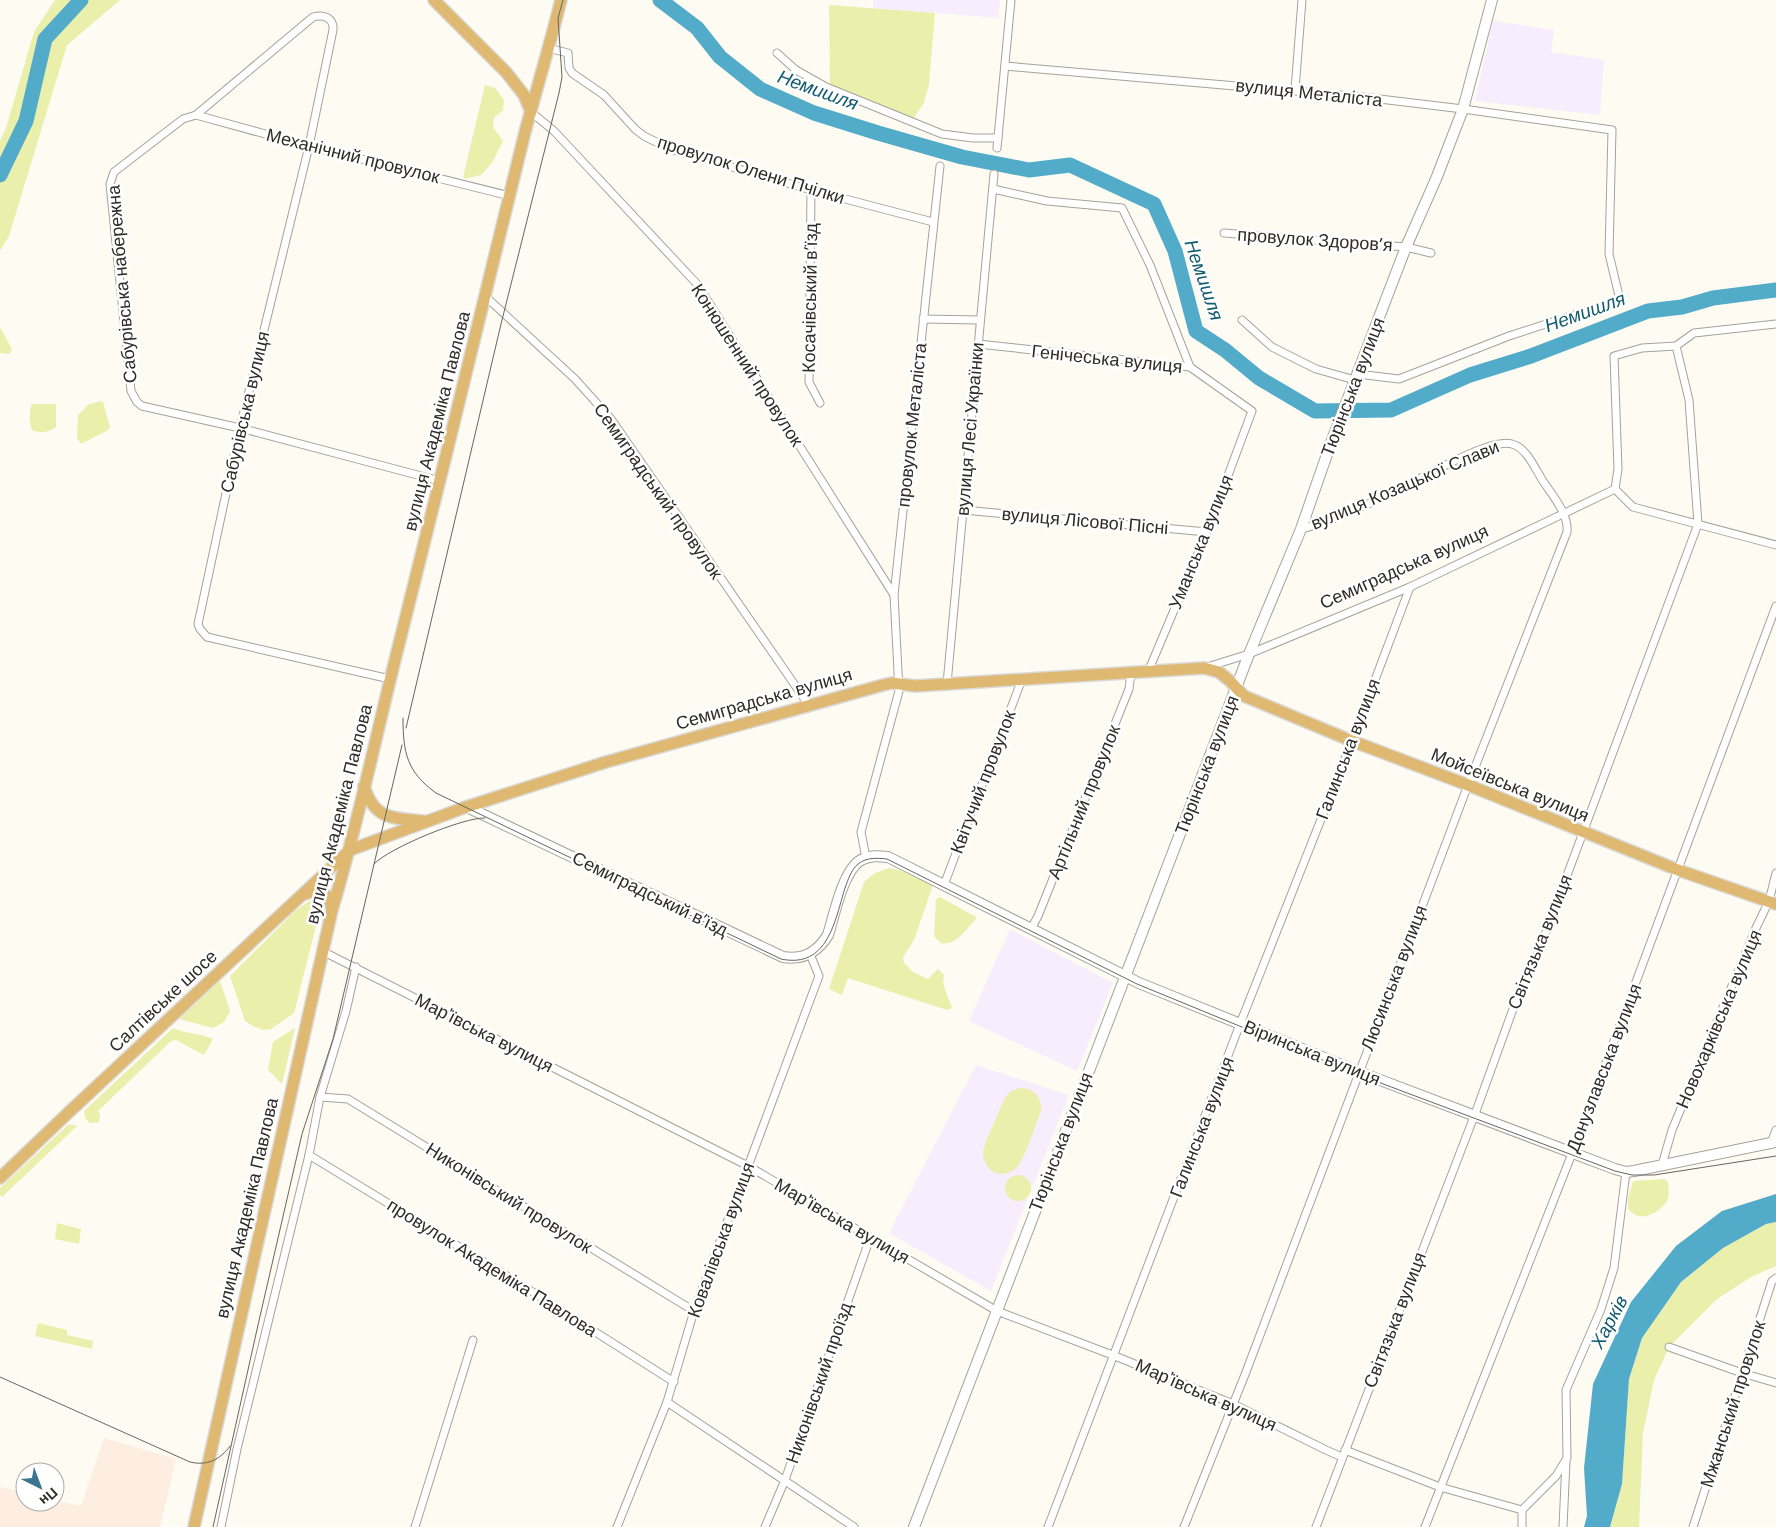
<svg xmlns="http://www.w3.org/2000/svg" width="1776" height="1527" font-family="'DM Sans',sans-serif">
	<rect width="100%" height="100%" fill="#fefbf3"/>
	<path fill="#fdeee1" d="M104,1438L176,1459L160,1527H0V1487L25,1493V1502H55V1500L81,1506Z"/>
	<g fill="#f7edfc">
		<path d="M873,0H1000L998,18L873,8Z"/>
		<path d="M1493,21L1554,30L1551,52L1604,60L1600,115L1475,101Z"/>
		<path d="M1010,929L1113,983L1077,1071L969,1021Z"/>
		<path d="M976,1065L1069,1095L991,1291L889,1233Z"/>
	</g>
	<g fill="#ebefac">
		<path d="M55,0H120L67,45L9,236L0,251V141L6,128L34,32Z"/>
		<path d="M829,5L935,13L929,84L924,103L911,122L830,89Z"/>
		<path d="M485,85L495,88L504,100L503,110L494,118L493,127L503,141L492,163L481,175L465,179L463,177Z"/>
		<path d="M0,327L12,349L9,354L0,353Z"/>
		<path d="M101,401L103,402L110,427L108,430L81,444L77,438L78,415L89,404Z"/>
		<path d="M32,404H56V427C49,432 41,434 32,430C29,423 29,411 32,404Z"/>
		<path d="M889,868L899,870L933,885L914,940L903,957L904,963L913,972L928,979L938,969L944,975L943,984L952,1008L947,1010L848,978L842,995L829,989L864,882L875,873Z"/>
		<path d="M940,897L976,917V919C967,928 955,947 941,943L934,936L936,899Z"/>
		<path d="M314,898L319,900L321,906L294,1013L271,1029L263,1030L253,1026L245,1021L230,976L297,909Z"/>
		<path d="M220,981L230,1011L224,1022L213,1028L179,1019Z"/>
		<path d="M173,1028C186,1034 200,1033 213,1039L204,1055L176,1040L171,1041L98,1111L100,1115L99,1122L90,1123L85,1118L84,1111Z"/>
		<path d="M295,1028L282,1084L268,1070L273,1042Z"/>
		<path d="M1020,1088C1034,1088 1042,1097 1041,1111C1036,1124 1025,1158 1017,1167C1012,1173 1004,1175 996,1173C989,1170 984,1163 983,1155C983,1143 1000,1111 1005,1098L1011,1091Z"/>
		<path d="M69,1124L77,1126L2,1197L0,1195V1188Z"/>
		<circle cx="1018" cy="1188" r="13"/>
		<path d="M1664,1179L1668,1182C1668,1187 1670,1193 1668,1198C1665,1208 1649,1219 1638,1216C1634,1215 1631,1212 1628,1209V1199L1633,1181Z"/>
		<path d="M1776,1222V1266L1751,1277L1717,1299L1669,1347L1654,1380L1643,1433L1639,1527H1610L1622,1484L1629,1379L1642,1338L1681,1282L1723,1248L1766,1224Z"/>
		<path d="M57,1223L81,1229L79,1244L55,1239Z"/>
		<path d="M38,1323L67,1330V1335L93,1341L92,1349L35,1336Z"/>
	</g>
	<path fill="#52abc8" d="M1776,1194V1222L1766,1224L1723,1248L1681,1282L1642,1338L1629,1379L1622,1484L1610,1527H1584L1587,1516L1584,1468L1593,1384L1631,1302L1676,1246L1722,1211Z"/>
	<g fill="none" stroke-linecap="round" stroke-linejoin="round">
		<g stroke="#52abc8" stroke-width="15">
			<path d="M660,0L697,28L720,57L760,89L814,113L878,133L962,157L1029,170L1070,165L1154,204L1175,251L1196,331L1225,350L1259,378L1315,411L1391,410L1470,375L1531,356L1648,311L1682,307L1713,298L1776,290"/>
			<path d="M0,175L26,121L45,39L81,0"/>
		</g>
		<defs>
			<g id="street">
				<path d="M548,48L568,53L569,68L572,73L604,95L635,129L644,136L670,149L811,190L933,222"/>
				<path d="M777,53L796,70L826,87L942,134L973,138H998"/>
				<path d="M1005,66L1363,97L1463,109L1612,130L1609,254L1620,300L1509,336L1399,379L1357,374"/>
				<path d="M1295,90L1302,0"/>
				<path d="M531,112L554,131L697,284L894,595"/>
				<path d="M196,115L309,146L510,196"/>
				<path d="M997,148L1011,0"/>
				<path d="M993,189L1047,201L1122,208L1150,265L1190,367"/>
				<path d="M811,190L809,382L820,403"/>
				<path d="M1224,233L1406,247L1431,253"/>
				<path d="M486,297L575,379L611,419L808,704"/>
				<path d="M923,319L980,320"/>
				<path d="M1242,320L1272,347L1316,369L1355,380"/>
				<path d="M978,344L1190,367L1252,411L1207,532L1148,672"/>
				<path d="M1615,489L1618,469L1614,356L1642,348L1676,346L1694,333L1776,324"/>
				<path d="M1615,489L1633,507L1776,545"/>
				<path d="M963,510L1207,532"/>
				<path d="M1207,667L1249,654L1410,587L1615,489"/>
				<path d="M390,679L207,637L200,629L198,624L240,428L309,146L333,30C334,18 324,14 313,17L196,115L183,119L114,172L110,184L131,391L137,402L142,406L240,428L440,481"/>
				<path d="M947,684L994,174"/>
				<path d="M866,858L861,832L899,691L894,595L940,166"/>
				<path d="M944,885L1022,679"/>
				<path d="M1031,929L1038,916L1129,689L1131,673"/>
				<path d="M324,952L748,1166L997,1311L1115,1356L1233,1404L1326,1450L1342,1457"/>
				<path d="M320,1097L348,1099L694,1311"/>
				<path d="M1771,1143L1776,1130"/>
				<path d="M309,1155L512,1279L674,1382"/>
				<path d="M1662,1165L1672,1130L1756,928L1769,901L1776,873"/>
				<path d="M1669,1347L1742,1373L1776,1383"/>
				<path d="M667,1402L854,1527"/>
				<path d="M1345,1450L1440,1487L1522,1510"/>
				<path d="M221,1527L237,1449L309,1155L320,1097L346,1011L356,967"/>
				<path d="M415,1527L473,1340"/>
				<path d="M617,1527L667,1402L694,1311L819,976L810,954"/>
				<path d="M765,1527L785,1480L870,1238"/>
				<path d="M1048,1527L1240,1024L1352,741L1410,587"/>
				<path d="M1184,1527L1246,1372L1468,785L1567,532C1569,514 1552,495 1543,481C1535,469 1527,448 1512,444C1489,437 1414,483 1390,494C1361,507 1332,522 1301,529"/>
				<path d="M1316,1527L1475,1114L1521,987L1531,972L1698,524L1689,400L1676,346"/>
				<path d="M1425,1527L1573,1151L1776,606"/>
				<path d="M1522,1527V1510L1556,1476L1567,1458L1566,1390L1601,1309L1614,1268L1626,1172"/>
				<path d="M1563,1527L1566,1461"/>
				<path d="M1693,1527L1772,1281L1776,1278"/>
			</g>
			<g id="secondary">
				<path d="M467,807L783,957C803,960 817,953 828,935C834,916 843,870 861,860C870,855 879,856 888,857L1139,983L1359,1072L1615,1169L1626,1172L1634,1171L1776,1142"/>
				<path d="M914,1527L1249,654L1301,529L1332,440L1406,247L1436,179L1463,109L1492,0"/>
			</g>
			<g id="primary">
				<path d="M434,0L506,72L524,95L531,112"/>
				<path d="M364,786C374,820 393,818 423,821"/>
				<path d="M305,894C323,887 328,893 332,909"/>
				<path d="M0,1178L68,1113L350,850L466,807L606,762L883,685L892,683L915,686L1204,668L1219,672L1230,681L1244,696L1352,741L1468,785L1678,870L1776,904"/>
				<path d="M194,1527L332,910C359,821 377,730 400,640C443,471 483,301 525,132C537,88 550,44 561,0"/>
			</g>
		</defs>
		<use href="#street" stroke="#a6a29a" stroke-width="9"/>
		<use href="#secondary" stroke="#a6a29a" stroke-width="12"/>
		<use href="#primary" stroke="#d9d9d8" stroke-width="14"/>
		<use href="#street" stroke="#fff" stroke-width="7"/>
		<use href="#secondary" stroke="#fff" stroke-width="10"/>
		<use href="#primary" stroke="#dfb971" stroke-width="11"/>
		<g stroke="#676561" stroke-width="1">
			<path d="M403,718C403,753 407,772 436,793L781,959C828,969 835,920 845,888C848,880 851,870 858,864C867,857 877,858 887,859L1137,984L1354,1073L1615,1171L1632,1175H1654L1776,1156"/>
			<path d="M406,728L501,324L559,93L562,77L558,18L563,0"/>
			<path d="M374,864C389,848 464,817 485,818"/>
			<path d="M0,1377L190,1462C207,1466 220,1460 230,1446"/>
			<path d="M213,1527L258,1325L302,1134L333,1039L402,745"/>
		</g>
	</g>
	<g text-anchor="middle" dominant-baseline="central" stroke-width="5" stroke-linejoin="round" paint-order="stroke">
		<g font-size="18" fill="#2e2c29" stroke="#fff">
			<text transform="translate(1309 93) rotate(6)">вулиця Металіста</text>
			<text transform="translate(353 156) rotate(14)">Механічний провулок</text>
			<text transform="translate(751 170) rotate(17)">провулок Олени Пчілки</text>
			<text transform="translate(1315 240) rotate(4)">провулок Здоров’я</text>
			<text transform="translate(122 284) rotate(-95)">Сабурівська набережна</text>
			<text transform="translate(810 298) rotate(-89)">Косачівський в’їзд</text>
			<text transform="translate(1107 359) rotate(6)">Генічеська вулиця</text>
			<text transform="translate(747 365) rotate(57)">Конюшенний провулок</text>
			<text transform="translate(1353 387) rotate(-69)">Тюрінська вулиця</text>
			<text transform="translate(245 412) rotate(-77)">Сабурівська вулиця</text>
			<text transform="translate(437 421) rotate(-76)">вулиця Академіка Павлова</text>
			<text transform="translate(912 425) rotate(-84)">провулок Металіста</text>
			<text transform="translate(970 429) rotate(-85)">вулиця Лесі Українки</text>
			<text transform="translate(1405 485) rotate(-23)">вулиця Козацької Слави</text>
			<text transform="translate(658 491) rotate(55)">Семиградський провулок</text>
			<text transform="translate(1085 521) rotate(5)">вулиця Лісової Пісні</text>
			<text transform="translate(1201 542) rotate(-68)">Уманська вулиця</text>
			<text transform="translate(1404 567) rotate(-24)">Семиградська вулиця</text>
			<text transform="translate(764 699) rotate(-16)">Семиградська вулиця</text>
			<text transform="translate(1348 749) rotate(-69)">Галинська вулиця</text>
			<text transform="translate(1207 765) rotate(-69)">Тюрінська вулиця</text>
			<text transform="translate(983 782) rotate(-69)">Квітучий провулок</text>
			<text transform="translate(1510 785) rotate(22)">Мойсеївська вулиця</text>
			<text transform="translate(1084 802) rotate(-68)">Артільний провулок</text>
			<text transform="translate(339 814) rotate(-76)">вулиця Академіка Павлова</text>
			<text transform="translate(650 894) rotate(26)">Семиградський в’їзд</text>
			<text transform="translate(1540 942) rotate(-68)">Світязька вулиця</text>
			<text transform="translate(1394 978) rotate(-69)">Люсинська вулиця</text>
			<text transform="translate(163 1001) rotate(-43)">Салтівське шосе</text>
			<text transform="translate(1719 1019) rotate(-67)">Новохарківська вулиця</text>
			<text transform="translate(484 1033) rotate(27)">Мар'ївська вулиця</text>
			<text transform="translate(1312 1053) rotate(22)">Віринська вулиця</text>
			<text transform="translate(1604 1068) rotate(-69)">Донузлавська вулиця</text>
			<text transform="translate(1202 1127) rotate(-69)">Галинська вулиця</text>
			<text transform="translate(1061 1142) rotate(-69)">Тюрінська вулиця</text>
			<text transform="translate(509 1198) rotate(32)">Никонівський провулок</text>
			<text transform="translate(247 1208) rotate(-77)">вулиця Академіка Павлова</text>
			<text transform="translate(842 1221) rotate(30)">Мар'ївська вулиця</text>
			<text transform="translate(721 1240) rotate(-70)">Ковалівська вулиця</text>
			<text transform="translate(492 1268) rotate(32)">провулок Академіка Павлова</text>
			<text transform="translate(1395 1320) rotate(-69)">Світязька вулиця</text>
			<text transform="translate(819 1383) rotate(-71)">Никонівський проїзд</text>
			<text transform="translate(1206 1395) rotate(24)">Мар'ївська вулиця</text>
			<text transform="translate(1733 1404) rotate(-72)">Мжанський провулок</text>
		</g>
		<g font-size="19" font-style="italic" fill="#135b70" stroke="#fff">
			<text transform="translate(818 90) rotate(20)">Немишля</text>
			<text transform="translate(1204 280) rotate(71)">Немишля</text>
			<text transform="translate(1585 312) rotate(-20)">Немишля</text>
			<text transform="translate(1609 1322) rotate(-62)">Харків</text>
		</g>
	</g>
	<g transform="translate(40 1487) rotate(138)"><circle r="24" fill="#ffffff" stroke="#ababa9"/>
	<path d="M0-4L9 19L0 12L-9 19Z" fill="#3c758f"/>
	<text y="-8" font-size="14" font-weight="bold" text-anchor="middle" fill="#2e2c29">Пн</text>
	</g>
</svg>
